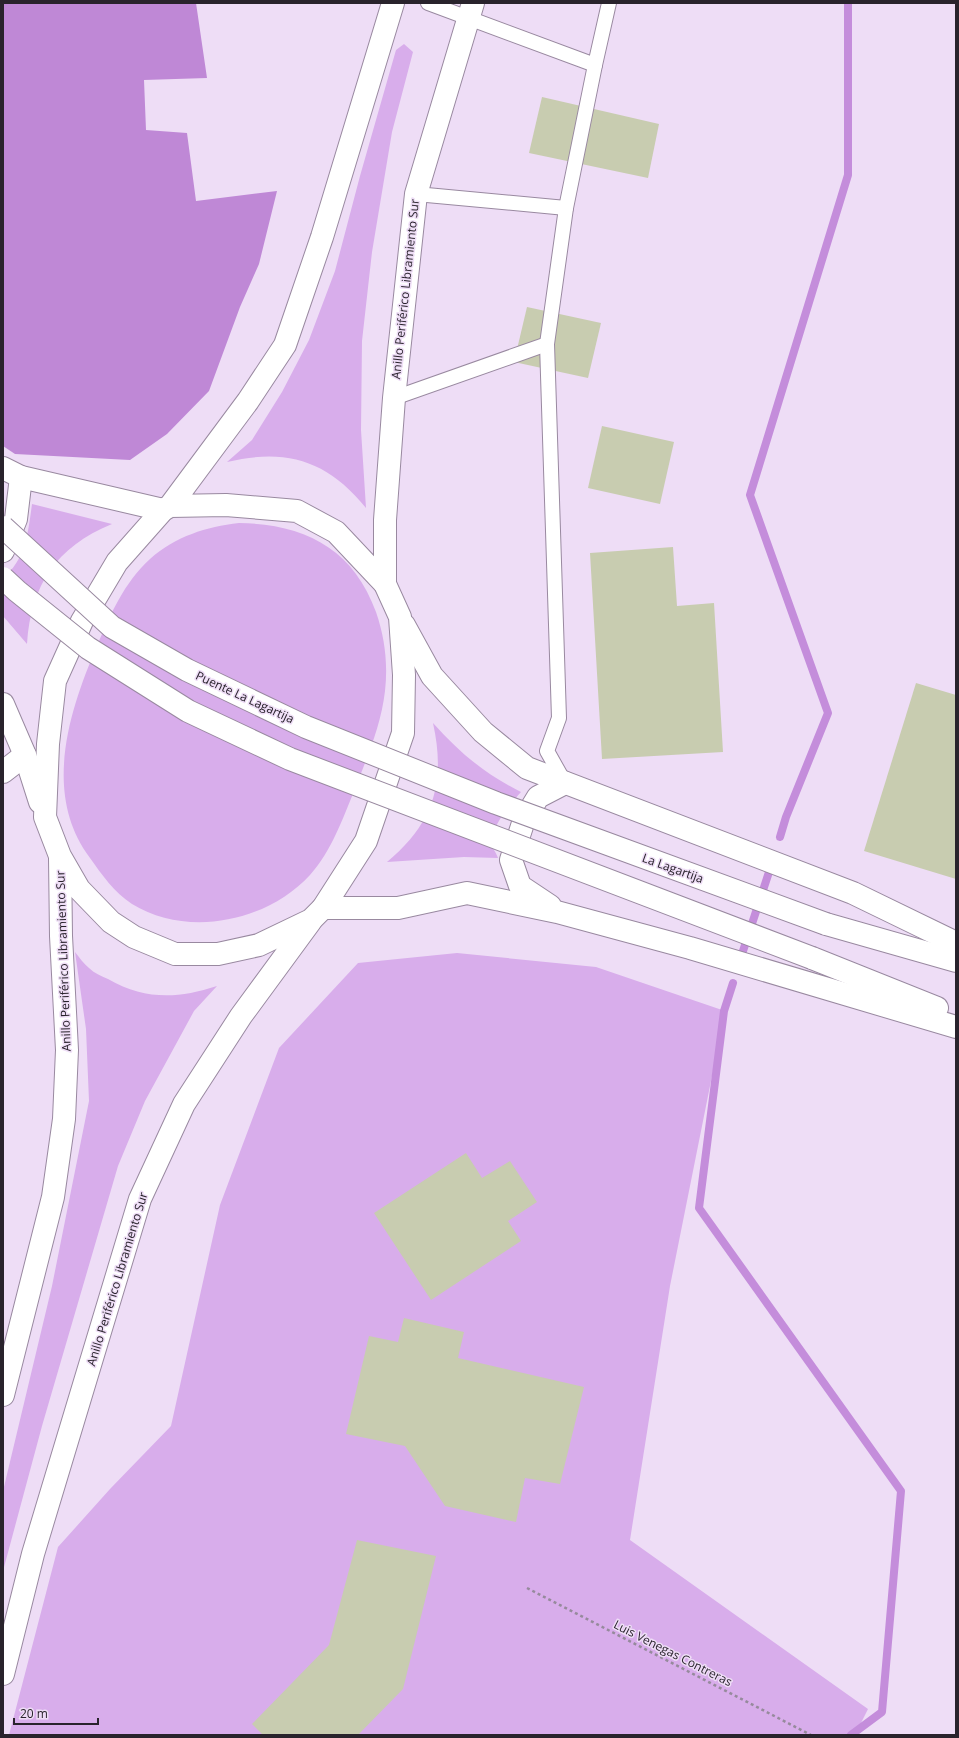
<svg xmlns="http://www.w3.org/2000/svg" width="959" height="1738" font-family="'Open Sans',sans-serif">
	<rect width="100%" height="100%" fill="#eeddf6"/>
	<g fill="#d8adeb">
		<path d="M404,44L413,52L392,132L372,252L362,341L361,430L366,508C327,460 286,448 227,462L252,440L282,392L309,340L335,271L360,176L396,50Z"/>
		<path d="M32,504L112,524C56,547 31,585 27,644L3,616V579C26,558 28,533 32,504Z"/>
		<path d="M239,523C304,524 353,548 376,612C385,638 388,664 385,691C381,726 367,757 355,789C342,820 332,850 310,875C267,922 187,938 132,904C114,892 102,875 90,858C42,794 69,711 97,646C111,613 124,583 150,559C176,536 206,527 239,523Z"/>
		<path d="M433,723C460,753 485,774 521,792C509,806 492,824 492,844C492,848 497,854 498,858L464,857L387,862C434,823 446,782 433,723Z"/>
		<path d="M75,952C79,957 84,964 89,968C94,973 101,976 108,979C145,1000 177,999 217,986L194,1011L145,1101L118,1166L42,1426L3,1571V1491L52,1286L89,1101L86,1029Z"/>
		<path d="M457,953L596,967L725,1011L670,1286L630,1540L868,1709L855,1735H9L58,1547L110,1489L171,1426L220,1205L279,1048L358,963Z"/>
	</g>
	<path fill="#bf88d6" d="M3,3H196L207,78L144,80L146,130L187,133L196,201L277,191L259,264L240,307L209,391L167,434L130,460L15,454L3,446Z"/>
	<g fill="none" stroke-linecap="round" stroke-linejoin="round">
		<g stroke="#c48ddb" stroke-width="8">
			<path d="M780,837L786,817L828,713L750,495L848,175V3"/>
			<path d="M743,951L770,869"/>
			<path d="M733,983L724,1011L699,1208L901,1491L882,1712L851,1735"/>
		</g>
	</g>
	<g fill="#c8ccb0">
		<path d="M542,97L659,124L648,178L529,153Z"/>
		<path d="M527,307L601,323L588,378L514,362Z"/>
		<path d="M602,426L674,442L660,504L588,488Z"/>
		<path d="M673,547L677,606L714,603L723,752L602,759L590,553Z"/>
		<path d="M916,683L956,695V879L864,851Z"/>
		<path d="M466,1153L482,1178L510,1161L537,1202L508,1221L521,1241L431,1300L374,1213Z"/>
		<path d="M404,1318L464,1332L458,1358L584,1387L560,1484L525,1478L516,1522L445,1506L405,1446L346,1434L369,1336L398,1342Z"/>
		<path d="M357,1540L436,1556L403,1689L358,1735H263L252,1724L329,1645Z"/>
	</g>
	<g fill="none" stroke-linecap="round" stroke-linejoin="round">
		<defs>
			<g id="lane">
				<path d="M428,3L595,65"/>
				<path d="M416,194L566,208"/>
				<path d="M394,398L547,344"/>
				<path d="M565,783L547,751L559,718L547,344L566,208L595,65L609,3"/>
			</g>
			<path id="street" d="M3,772L25,755"/>
			<g id="primary">
				<path d="M3,468L21,477L163,510"/>
				<path d="M170,506L226,505L297,511L336,532L385,584L400,617L404,675L403,733L366,841L323,908L311,920L259,945L218,954H175L134,937L111,922L79,889L60,856L45,817L48,744L55,681L82,621L117,562L163,510L170,506L248,401L285,345L322,237L393,3"/>
				<path d="M3,551L16,519L21,477"/>
				<path d="M385,584V520L394,398L416,194L473,3"/>
				<path d="M404,625L432,676L483,732L527,768L853,893L956,943"/>
				<path d="M3,704L25,755L40,802"/>
				<path d="M550,906L520,886L511,860L524,820L538,797L565,783"/>
				<path d="M323,908H398L467,893L557,912L690,948L956,1027"/>
				<path d="M826,924L956,961"/>
				<path d="M812,958L937,1008"/>
				<path d="M3,1395L53,1197L64,1119L67,1050L61,936L60,858"/>
				<path d="M3,1674L33,1554L140,1199L184,1104L241,1016L310,922"/>
			</g>
		</defs>
		<use href="#lane" stroke="#9989a0" stroke-width="16"/>
		<use href="#street" stroke="#9989a0" stroke-width="24"/>
		<use href="#primary" stroke="#9989a0" stroke-width="24"/>
		<path stroke="#968a9c" stroke-width="2.5" stroke-dasharray="3 3" stroke-linecap="butt" d="M527,1588L811,1735"/>
		<use href="#lane" stroke="#fff" stroke-width="14"/>
		<use href="#street" stroke="#fff" stroke-width="22"/>
		<use href="#primary" stroke="#fff" stroke-width="22"/>
		<defs>
			<g id="primary-bridge">
				<path d="M3,527L112,627L187,670L306,727L496,803L826,924"/>
				<path d="M3,578L17,591L88,648L188,711L290,759L812,958"/>
			</g>
		</defs>
		<use href="#primary-bridge" stroke="#9989a0" stroke-width="24" stroke-linecap="butt"/>
		<use href="#primary-bridge" stroke="#fff" stroke-width="22"/>
	</g>
	<g text-anchor="middle" dominant-baseline="central" stroke-width="3" stroke-linejoin="round" paint-order="stroke">
		<g font-size="12" fill="#29232c" stroke="#eeddf6">
			<text transform="translate(405 289) rotate(-84)">Anillo Periférico Libramiento Sur</text>
			<text transform="translate(245 697) rotate(25)">Puente La Lagartija</text>
			<text transform="translate(673 868) rotate(20)">La Lagartija</text>
			<text transform="translate(63 961) rotate(-92)">Anillo Periférico Libramiento Sur</text>
			<text transform="translate(117 1279) rotate(-73)">Anillo Periférico Libramiento Sur</text>
			<text transform="translate(673 1653) rotate(27)">Luis Venegas Contreras</text>
		</g>
	</g>
	<rect width="959" height="1738" fill="none" stroke="#29232c" stroke-width="8"/>
	<path d="M14 1718v6h84v-6" fill="none" stroke="#29232c" stroke-width="2"/>
	<text x="20" y="1718" font-size="12" fill="#29232c" stroke="#eeddf6" stroke-width="3" paint-order="stroke">20 m</text>
</svg>
